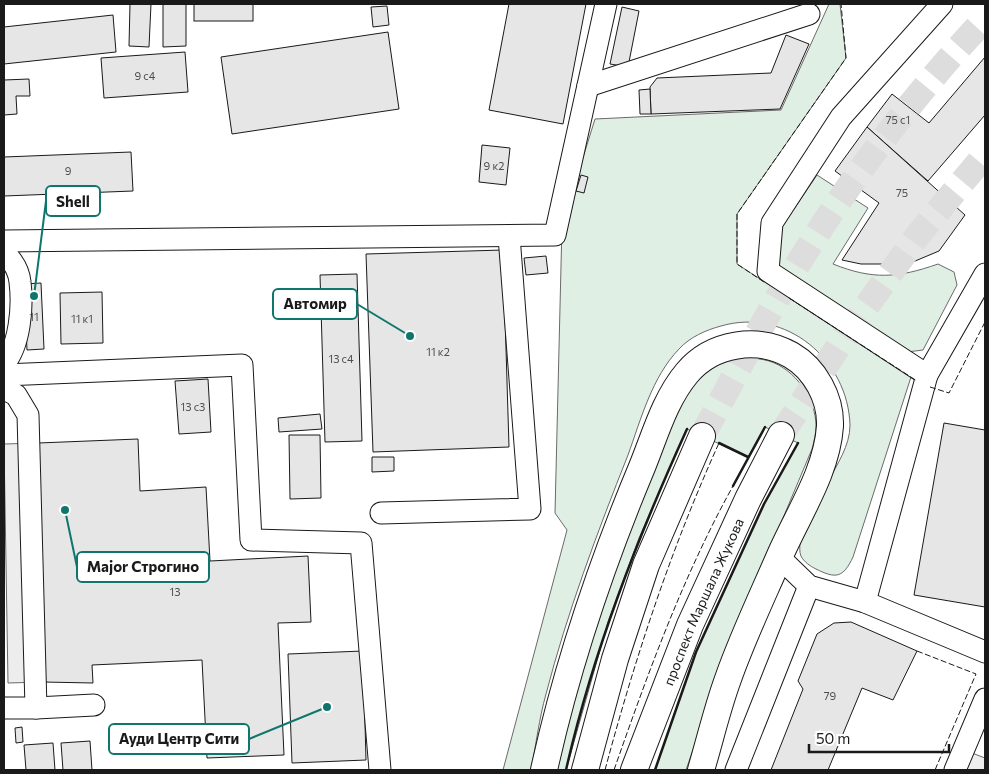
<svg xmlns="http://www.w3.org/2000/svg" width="989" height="774" font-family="Commissioner,sans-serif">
	<rect width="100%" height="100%" fill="#fff"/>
	<g fill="#e0efe3" stroke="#6a6a6a">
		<path d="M829,4H840L846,58L737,214V264L911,377L853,557C843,578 836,579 816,569C810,566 804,562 801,556C799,552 800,545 800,540C809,521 818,501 828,482C837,464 850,446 850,425C848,360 786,307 721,326C706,330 690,337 679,349C652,377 641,419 628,455C597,533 567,613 546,694C539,719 536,745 531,770H503L567,530L555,513L562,225L595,119L781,110Z"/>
		<path d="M817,175L868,208L833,264C873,280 898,278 938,264L954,272L957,285L923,350L907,352L778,267L779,231Z"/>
		<path d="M746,357C753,358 762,359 769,361C795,369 816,399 816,426C816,433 814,442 812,449L726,654L686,770H655L696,652L764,504L798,443L765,427L748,457L687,429L639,538L608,622L566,770H554L596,616L682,397C703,375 714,361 746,357Z"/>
	</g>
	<g fill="#ededed" stroke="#6a6a6a">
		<path d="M38,443L43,682L8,683L4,444Z"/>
		<path d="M972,753L985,758V770H965Z"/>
	</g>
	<g fill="#e6e6e6" stroke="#1a1a1a">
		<path d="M130,4H151L149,47L129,46Z"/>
		<path d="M163,4H186V46L163,47Z"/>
		<rect x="194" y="4" width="59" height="17"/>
		<path d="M509,4H586L563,124L489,110Z"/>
		<path d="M387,6L389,25L373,27L371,7Z"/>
		<path d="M622,7L639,11L628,67L610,64Z"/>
		<path d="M113,15L116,52L4,64V27Z"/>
		<path d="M388,32L399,109L232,134L221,57Z"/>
		<path d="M786,35L809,44L780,109L651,114L650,87L657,78L771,73Z"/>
		<path d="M185,52L188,92L104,98L101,58Z"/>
		<path d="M985,57V115L928,181L867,127L892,94L929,123Z"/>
		<path d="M29,79L30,96H16L17,114L4,115V80Z"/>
		<path d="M650,89L651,114H640L639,90Z"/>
		<path d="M867,127L965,215L939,251L908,264H861L842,260L879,203L835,171Z"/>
		<path d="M482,145L510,148L506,185L479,182Z"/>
		<path d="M131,152L133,191L4,196V157Z"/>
		<path d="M581,175L588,177L584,193L576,191Z"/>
		<path d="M503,250L509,447L373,452L366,254Z"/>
		<path d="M546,256L548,273L526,275L524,258Z"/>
		<path d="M357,274L362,441L325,442L320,275Z"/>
		<path d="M41,283L44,349L27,350L24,284Z"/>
		<path d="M102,292L103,343L61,344L60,293Z"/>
		<path d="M208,379L211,432L179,434L175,381Z"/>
		<path d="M320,414L322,429L279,432L278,418Z"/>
		<path d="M944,423L985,430V607L914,595Z"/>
		<path d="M289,435H320L321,498L290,499Z"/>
		<path d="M138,439L140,491L206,487L210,561L308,556L311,622L278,623L284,755L207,758L202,660L92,665L93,683L43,682L38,443Z"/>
		<path d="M372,457H394V471L372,472Z"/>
		<path d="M851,622L917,651L893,700L862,688L828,770H771L803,689L798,681L817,634L834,623Z"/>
		<path d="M363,651L366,760L292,763L288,654Z"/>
		<path d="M22,727L23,742L16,743L15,728Z"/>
		<path d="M90,741L92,770H63L61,743Z"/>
		<path d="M53,743L55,770H26L24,745Z"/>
	</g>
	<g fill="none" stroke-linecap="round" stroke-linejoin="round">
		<g stroke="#ddd" stroke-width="26" stroke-dasharray="26 13" stroke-linecap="butt">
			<path d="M781,435L845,336L918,235L985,155"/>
			<path d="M702,436C727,390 751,344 777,299C835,199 906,103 985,19"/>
		</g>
		<defs>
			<g id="minor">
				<path d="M588,86L809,14"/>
				<path d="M4,241L555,235L606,4"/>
				<path d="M4,252C12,260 19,271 20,282C23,307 20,345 4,364"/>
				<path d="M4,375L242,365L251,540L361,543L380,770"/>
				<path d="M927,375L985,274"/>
				<path d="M4,389L16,395L28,415L36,708H4"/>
				<path d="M381,513L530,509L509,236"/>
				<path d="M779,557L809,586L865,602L985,652"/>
				<path d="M865,602L927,375L768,271L772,223L841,117L942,4"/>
				<path d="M36,708L94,705"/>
				<path d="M736,770L809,586"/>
				<path d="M955,770L985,699"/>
			</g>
			<g id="major">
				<path d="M544,770C567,666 601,565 642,467C655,435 665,399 687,373C712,343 758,336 791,355C815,369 831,398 830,426C827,473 796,517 778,560C761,599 742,639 728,679C717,709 710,740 701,770"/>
				<path d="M585,770L615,659L646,565L702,436"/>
				<path id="s1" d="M634,770L690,625L748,499L781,435"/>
			</g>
		</defs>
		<use href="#minor" stroke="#1a1a1a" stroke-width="23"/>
		<use href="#major" stroke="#1a1a1a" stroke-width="28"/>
		<use href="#minor" stroke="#fff" stroke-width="21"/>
		<use href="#major" stroke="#fff" stroke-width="26"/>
		<g stroke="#1a1a1a" stroke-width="1" stroke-dasharray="6 2.5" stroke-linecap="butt">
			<path d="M764,282L737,264V214L846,58L841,4"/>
			<path d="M789,298L917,381"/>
			<path d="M930,387L949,393L985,322"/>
			<path d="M917,651L976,674L935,770"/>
			<path d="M605,770C635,658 671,549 719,443"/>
			<path d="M614,770C648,673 683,576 733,486"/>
		</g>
		<g stroke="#1a1a1a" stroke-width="2.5">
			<path d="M719,443L748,457"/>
			<path d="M733,486L765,427"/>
			<path d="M566,770C593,652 637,539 687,429"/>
			<path d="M655,770L696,652L764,504L798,443"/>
		</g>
	</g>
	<g text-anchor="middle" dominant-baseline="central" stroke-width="4" stroke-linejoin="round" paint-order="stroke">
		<g font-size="11" fill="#4d4d4d">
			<text x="145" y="75">9 с4</text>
			<text x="898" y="119">75 с1</text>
			<text x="494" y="165">9 к2</text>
			<text x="68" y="170">9</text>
			<text x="902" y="192">75</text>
			<text x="34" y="316">11</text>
			<text x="82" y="318">11 к1</text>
			<text x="438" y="351">11 к2</text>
			<text x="341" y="358">13 с4</text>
			<text x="193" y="406">13 с3</text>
			<text x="175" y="591">13</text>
			<text x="830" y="695">79</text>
		</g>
		<g font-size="14" fill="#1a1a1a" stroke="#fff">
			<text stroke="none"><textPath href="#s1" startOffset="182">проспект Маршала Жукова</textPath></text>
		</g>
	</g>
	<path fill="none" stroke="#0f766e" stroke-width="2" d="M34 296L46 201M410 336L357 304M65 510L77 567M327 707L249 739"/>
	<g fill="#0f766e" stroke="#fff" stroke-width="2">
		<circle cx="34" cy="296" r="5"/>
		<circle cx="410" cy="336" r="5"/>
		<circle cx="65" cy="510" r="5"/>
		<circle cx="327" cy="707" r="5"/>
	</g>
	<g fill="#fff" stroke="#0f766e" stroke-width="2">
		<rect x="46" y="186" width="54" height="30" rx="5"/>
		<rect x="273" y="289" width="84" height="30" rx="5"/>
		<rect x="77" y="552" width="132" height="30" rx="5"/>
		<rect x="109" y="724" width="140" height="30" rx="5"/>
	</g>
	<g font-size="15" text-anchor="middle" font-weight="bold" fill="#1a1a1a">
		<text x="73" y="207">Shell</text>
		<text x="315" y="309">Автомир</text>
		<text x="143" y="572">Major Строгино</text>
		<text x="179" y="744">Ауди Центр Сити</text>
	</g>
	<rect width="989" height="774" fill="none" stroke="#1a1a1a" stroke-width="10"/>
	<path d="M809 744v8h140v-8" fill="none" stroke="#1a1a1a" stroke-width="2.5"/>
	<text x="816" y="744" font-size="15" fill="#1a1a1a" stroke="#ffffff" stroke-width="4" paint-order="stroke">50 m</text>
</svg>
